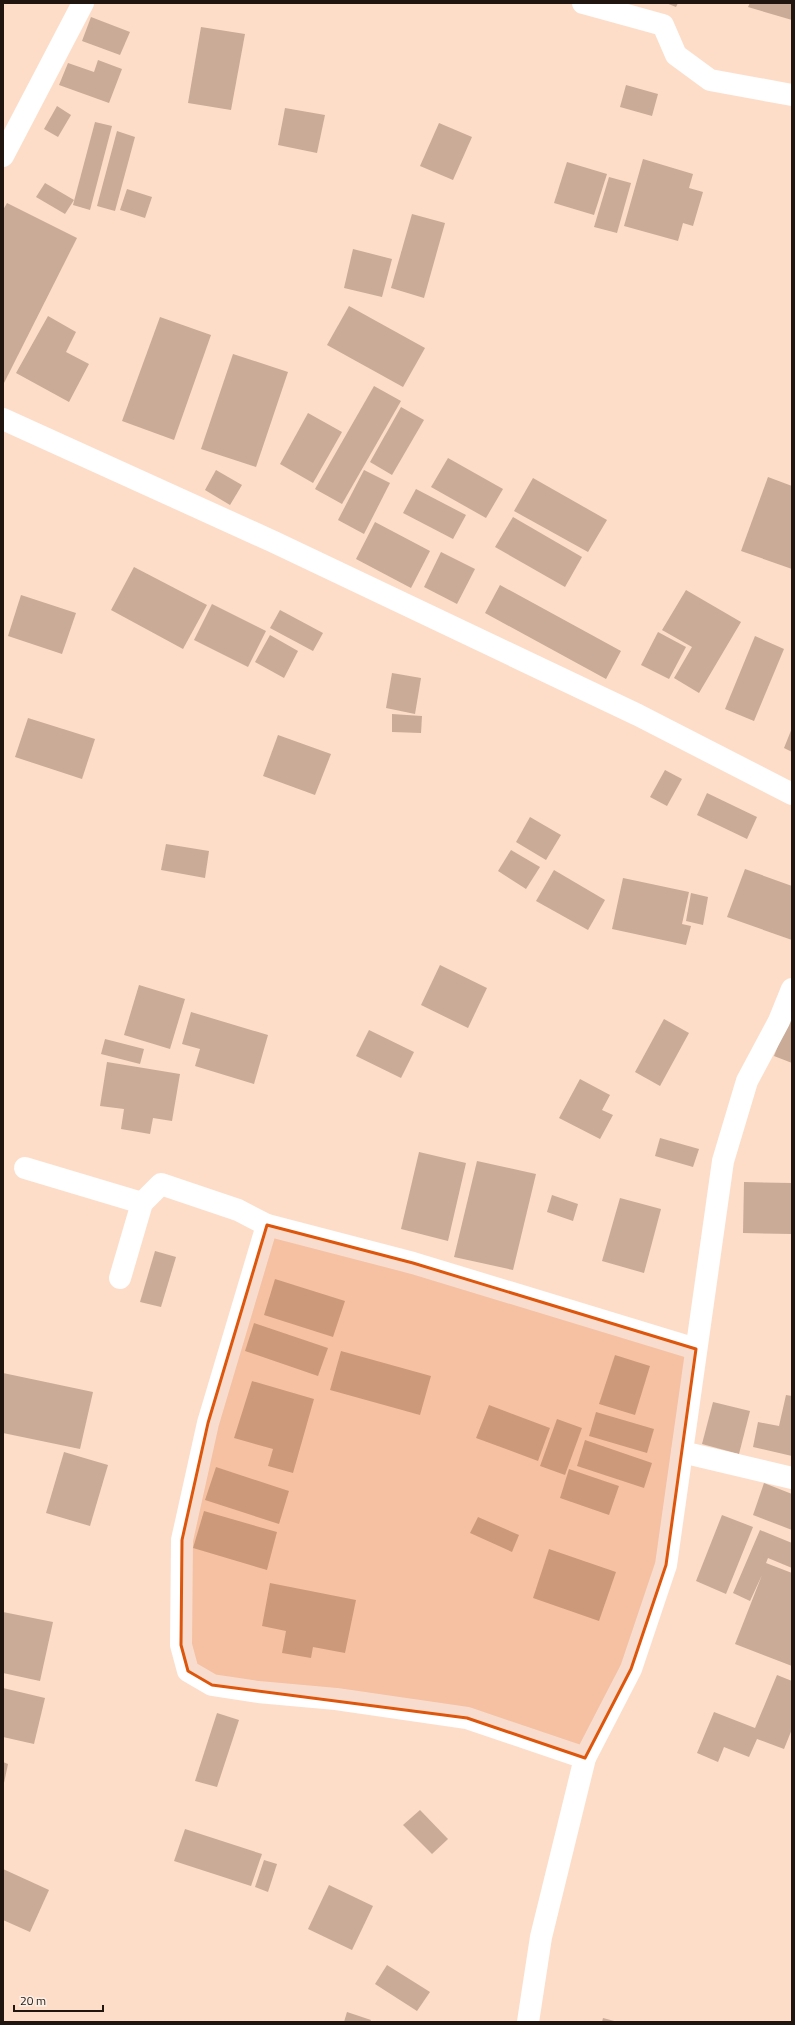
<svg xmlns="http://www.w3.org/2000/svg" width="795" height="2025" font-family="'Titillium Web',sans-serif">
	<rect width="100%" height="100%" fill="#fdddc8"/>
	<g fill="#c9ab97">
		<path d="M666,3H678L676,7Z"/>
		<path d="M750,3H792V20L748,7Z"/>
		<path d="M91,17L130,32L120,55L82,41Z"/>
		<path d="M201,27L245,34L231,110L188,103Z"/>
		<path d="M98,60L122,69L109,103L59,85L68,63L94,72Z"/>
		<path d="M626,85L658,94L652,116L620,107Z"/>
		<path d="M57,106L71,115L58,137L44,129Z"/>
		<path d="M285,108L325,115L317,153L278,145Z"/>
		<path d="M95,122L112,126L90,210L73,205Z"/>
		<path d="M439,123L472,137L453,180L420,166Z"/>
		<path d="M117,131L135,137L115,211L97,206Z"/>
		<path d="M643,159L693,174L689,188L703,192L693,226L683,223L678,241L624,226Z"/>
		<path d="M567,162L607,174L594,215L554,203Z"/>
		<path d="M609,177L631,183L617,233L594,227Z"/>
		<path d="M45,183L74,200L65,214L36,197Z"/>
		<path d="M127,189L152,197L145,218L120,210Z"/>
		<path d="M7,203L77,238L3,385V210Z"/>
		<path d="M412,214L445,223L424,298L391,288Z"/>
		<path d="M353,249L392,259L382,297L344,288Z"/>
		<path d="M349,306L425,348L403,387L327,345Z"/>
		<path d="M48,316L76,332L66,352L89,364L69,402L16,373Z"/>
		<path d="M160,317L211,335L174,440L122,421Z"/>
		<path d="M233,354L288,372L256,467L201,449Z"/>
		<path d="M374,386L401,401L342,504L315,489Z"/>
		<path d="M401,407L424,420L392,475L370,462Z"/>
		<path d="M308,413L342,432L313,483L280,464Z"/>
		<path d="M448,458L503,489L486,518L431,487Z"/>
		<path d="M216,470L242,485L230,505L205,490Z"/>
		<path d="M364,470L390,483L364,534L338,520Z"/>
		<path d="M768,477L792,486V569L741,551Z"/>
		<path d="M533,478L607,520L588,552L514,511Z"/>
		<path d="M416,489L466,515L453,539L403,513Z"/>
		<path d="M513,517L582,557L565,587L495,547Z"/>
		<path d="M375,522L430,551L411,588L356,559Z"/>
		<path d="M441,552L475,569L457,604L424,587Z"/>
		<path d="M134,567L207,605L183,649L111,610Z"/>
		<path d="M500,585L621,651L606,679L485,613Z"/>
		<path d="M686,590L741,622L699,693L674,678L692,647L662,630Z"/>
		<path d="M21,595L76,613L62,654L8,636Z"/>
		<path d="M212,604L266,631L248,667L194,640Z"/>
		<path d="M280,610L323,633L313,651L270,628Z"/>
		<path d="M658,632L686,647L669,679L641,665Z"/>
		<path d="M270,635L298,651L284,678L255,662Z"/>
		<path d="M755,636L784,649L754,721L725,709Z"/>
		<path d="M392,673L421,678L415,714L386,708Z"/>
		<path d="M392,714L422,716L421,733L392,732Z"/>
		<path d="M28,718L95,739L82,779L15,757Z"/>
		<path d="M792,728V752L784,748Z"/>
		<path d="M278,735L331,754L315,795L263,776Z"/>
		<path d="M665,770L682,779L667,806L650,797Z"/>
		<path d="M707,793L757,817L747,839L697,815Z"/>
		<path d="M530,817L561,835L546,860L516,842Z"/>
		<path d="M166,844L209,851L205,878L161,870Z"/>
		<path d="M511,850L540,867L526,889L498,871Z"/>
		<path d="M745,869L792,886V940L727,917Z"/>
		<path d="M554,870L605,900L588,930L536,901Z"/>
		<path d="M623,878L689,892L682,924L691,926L686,945L612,929Z"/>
		<path d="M691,893L708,897L703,925L686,921Z"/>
		<path d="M440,965L487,988L468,1028L421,1005Z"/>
		<path d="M139,985L185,999L170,1049L124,1035Z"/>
		<path d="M792,1010V1063L774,1056Z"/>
		<path d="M191,1012L268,1035L254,1084L195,1066L200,1049L182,1044Z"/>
		<path d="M664,1019L689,1033L660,1086L635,1072Z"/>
		<path d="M369,1030L414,1052L401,1078L356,1056Z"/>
		<path d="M105,1039L144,1049L140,1064L101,1054Z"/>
		<path d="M107,1062L180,1074L172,1121L153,1118L150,1134L121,1129L124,1109L100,1106Z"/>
		<path d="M580,1079L610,1095L602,1110L613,1115L600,1139L559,1118Z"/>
		<path d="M660,1138L699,1149L693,1167L655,1156Z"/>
		<path d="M419,1152L466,1163L448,1241L401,1229Z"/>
		<path d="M477,1161L536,1174L513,1270L454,1257Z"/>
		<path d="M744,1182L792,1183V1234L743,1233Z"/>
		<path d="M552,1195L578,1204L573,1221L547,1212Z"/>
		<path d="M620,1198L661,1209L644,1273L602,1261Z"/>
		<path d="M155,1251L176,1257L161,1307L140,1302Z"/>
		<path d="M275,1279L345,1301L333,1337L264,1315Z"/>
		<path d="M254,1323L328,1348L318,1376L245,1351Z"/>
		<path d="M341,1351L431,1376L420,1415L330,1390Z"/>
		<path d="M615,1355L650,1366L635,1415L599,1404Z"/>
		<path d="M3,1373L93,1392L80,1449L3,1433Z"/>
		<path d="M252,1381L314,1399L293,1473L268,1466L273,1449L234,1438Z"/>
		<path d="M786,1395L792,1396V1456L753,1447L758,1422L779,1426Z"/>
		<path d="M713,1402L750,1411L739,1454L702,1444Z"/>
		<path d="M489,1405L550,1428L538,1461L476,1438Z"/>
		<path d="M596,1412L654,1429L647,1453L589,1436Z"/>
		<path d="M557,1419L582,1428L565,1475L540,1466Z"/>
		<path d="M585,1440L652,1463L644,1488L577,1466Z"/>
		<path d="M64,1452L108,1465L90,1526L46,1513Z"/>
		<path d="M216,1467L289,1491L279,1524L205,1500Z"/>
		<path d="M569,1469L619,1486L609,1515L560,1498Z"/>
		<path d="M764,1483L792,1494V1530L753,1515Z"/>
		<path d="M204,1511L277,1532L267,1570L193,1548Z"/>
		<path d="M722,1515L753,1527L726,1594L696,1581Z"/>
		<path d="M478,1517L519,1535L512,1552L470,1533Z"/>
		<path d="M760,1530L792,1543V1568L768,1558L766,1563L792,1573V1666L735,1644L762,1575L750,1601L733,1593Z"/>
		<path d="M549,1549L616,1572L599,1621L533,1598Z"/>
		<path d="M270,1583L356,1600L345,1653L313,1647L311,1658L282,1653L286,1631L262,1626Z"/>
		<path d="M3,1612L53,1622L40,1681L3,1673Z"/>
		<path d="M777,1675L792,1681V1729L784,1749L757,1739L749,1757L724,1747L718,1762L697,1753L714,1712L755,1728Z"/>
		<path d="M3,1688L45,1698L34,1744L3,1737Z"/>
		<path d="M217,1713L239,1720L217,1787L195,1781Z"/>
		<path d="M3,1762L8,1764L4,1783H3Z"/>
		<path d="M420,1810L448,1839L432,1854L403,1825Z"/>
		<path d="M185,1829L262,1854L251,1886L174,1861Z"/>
		<path d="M264,1860L277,1864L268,1892L255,1887Z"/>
		<path d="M3,1869L49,1890L30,1932L3,1920Z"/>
		<path d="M329,1885L373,1906L352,1950L308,1929Z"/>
		<path d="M387,1965L430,1992L417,2011L375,1984Z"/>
		<path d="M347,2012L371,2020L370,2022H344Z"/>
		<path d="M603,2018L618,2022H602Z"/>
	</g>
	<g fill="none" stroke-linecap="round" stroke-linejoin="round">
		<g stroke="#fff" stroke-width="22">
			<path d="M583,3L663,25L676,55L710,80L792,95"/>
			<path d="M3,156L83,3"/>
			<path d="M25,1168L142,1203"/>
			<path d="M267,1225L208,1423L182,1540L181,1645L188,1671L212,1685L258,1692L336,1699L467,1718L585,1758"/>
			<path d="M120,1278L142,1203L161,1184L238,1210L267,1225L413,1263L696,1349"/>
			<path d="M682,1452L792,1478"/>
			<path d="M528,2022L541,1937L585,1758L631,1669L666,1565L723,1161L747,1081L779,1021L792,989"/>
		</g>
		<path stroke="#fff" stroke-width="22" d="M3,419L274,542L638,715L792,794"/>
	</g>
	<path fill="#de560c" fill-opacity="0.2" stroke="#de560c" stroke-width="3" stroke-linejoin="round" d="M267,1225L413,1263L696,1349L666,1565L631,1669L585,1758L467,1718L212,1685L188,1671L181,1645L182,1540L208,1423Z"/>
	<rect width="795" height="2025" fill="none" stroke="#21160f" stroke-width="8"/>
	<path d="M14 2005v6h89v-6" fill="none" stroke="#21160f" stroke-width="2"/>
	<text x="20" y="2005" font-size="12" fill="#21160f" stroke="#fcefe6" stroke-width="3" paint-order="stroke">20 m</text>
</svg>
